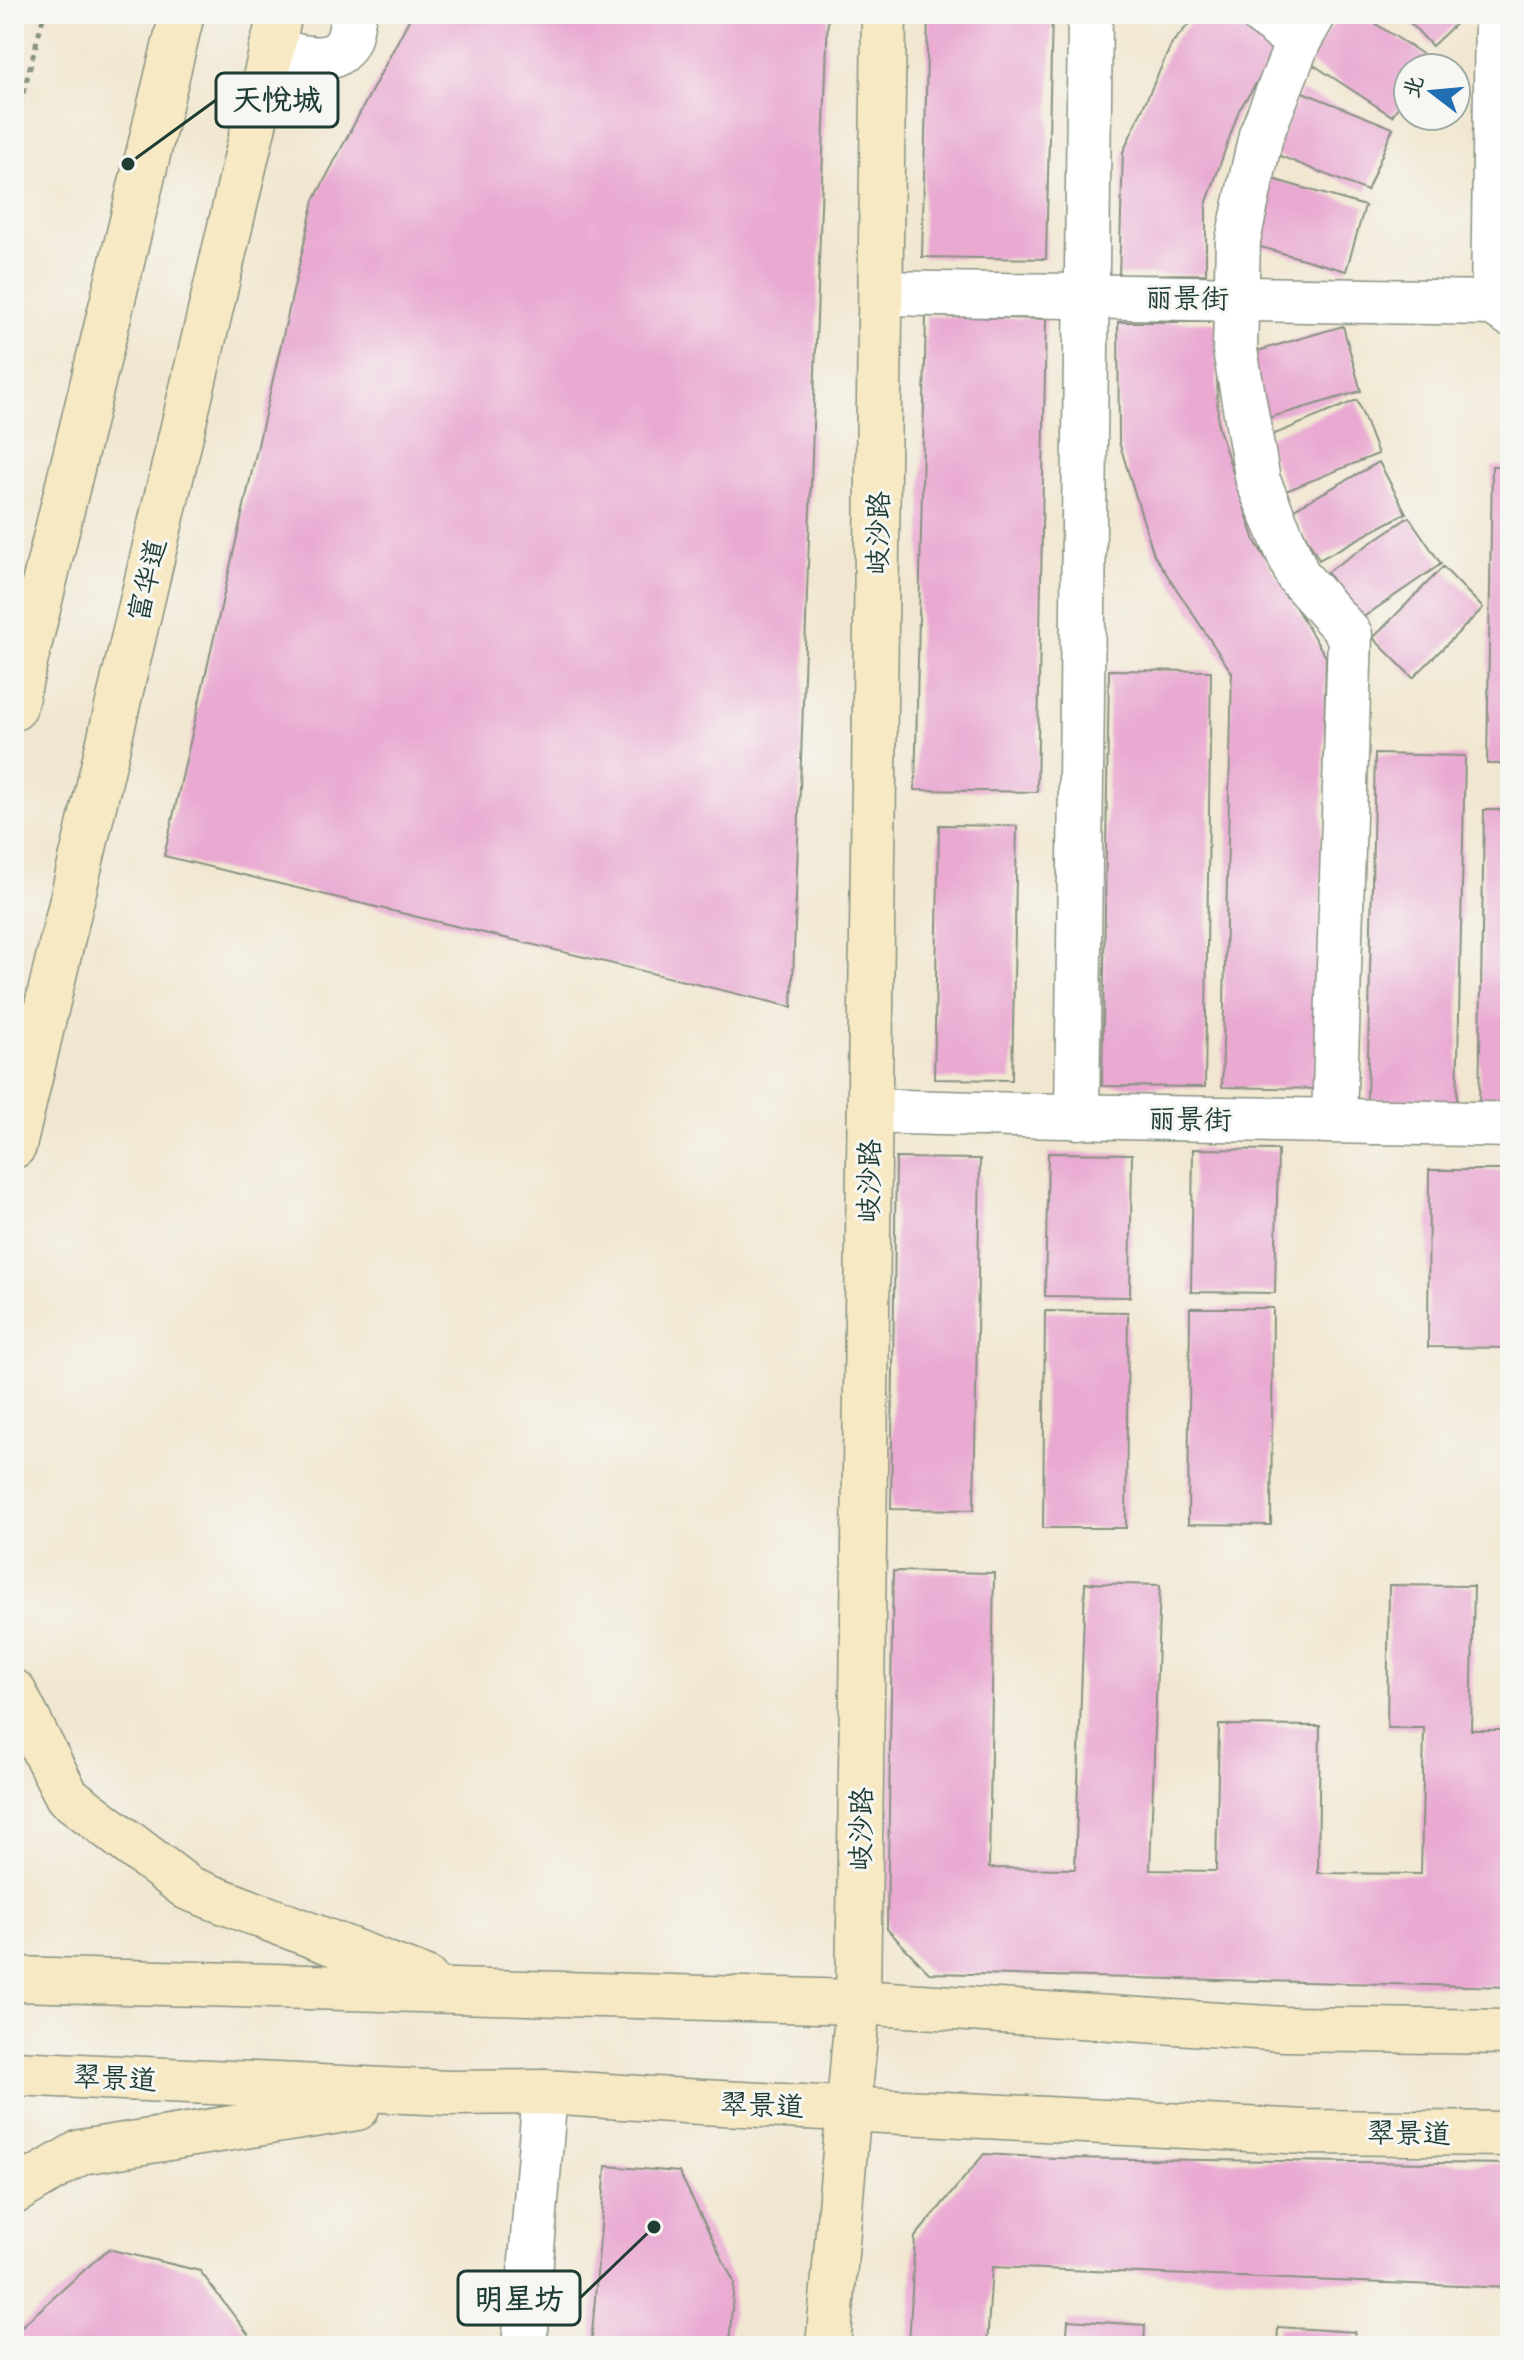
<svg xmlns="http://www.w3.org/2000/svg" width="1524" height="2360" font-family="Sriracha,'LXGW WenKai TC',sans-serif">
	<rect width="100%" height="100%" fill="#f6f6f2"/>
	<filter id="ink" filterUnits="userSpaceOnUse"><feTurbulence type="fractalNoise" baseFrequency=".0125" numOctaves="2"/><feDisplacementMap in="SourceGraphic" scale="16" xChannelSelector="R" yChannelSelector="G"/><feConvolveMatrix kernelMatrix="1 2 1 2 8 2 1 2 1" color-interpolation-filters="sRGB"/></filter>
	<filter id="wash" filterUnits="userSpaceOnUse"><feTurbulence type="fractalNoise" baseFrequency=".006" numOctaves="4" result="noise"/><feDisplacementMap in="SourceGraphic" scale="32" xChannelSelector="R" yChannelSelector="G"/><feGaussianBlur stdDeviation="1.8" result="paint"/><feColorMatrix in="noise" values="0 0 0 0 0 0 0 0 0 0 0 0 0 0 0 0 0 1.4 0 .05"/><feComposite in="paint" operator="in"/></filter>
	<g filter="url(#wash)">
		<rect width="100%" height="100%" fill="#f1e7d0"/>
		<g id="blocks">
			<g fill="#e9a9d1">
				<path d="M412,14H828L792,1007L164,856L314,200Z"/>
				<path d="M928,14H1052L1046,259L922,257Z"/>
				<path d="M1198,14H1241L1277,51L1239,110L1206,205V274L1119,275L1123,152L1172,43Z"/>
				<path d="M1340,14H1360L1429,58L1423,68H1408V91L1392,116L1309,62Z"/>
				<path d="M1402,14H1466L1432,46Z"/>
				<path d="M1300,91L1393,128L1367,191L1275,154Z"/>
				<path d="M1269,178L1365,206L1346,271L1250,244Z"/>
				<path d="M926,316L1046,319L1037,792L915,790Z"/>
				<path d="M1118,322H1216L1218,426L1255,541L1326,657L1316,1089L1222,1087L1232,673L1154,555L1119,442Z"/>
				<path d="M1343,326L1361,391L1265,419L1247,354Z"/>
				<path d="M1357,400L1378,454L1286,491L1265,438Z"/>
				<path d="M1379,462L1406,513L1319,560L1292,510Z"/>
				<path d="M1492,466H1510V764H1487Z"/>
				<path d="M1409,517L1441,564L1359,620L1327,572Z"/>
				<path d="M1443,567L1483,608L1413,678L1373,638Z"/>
				<path d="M1109,670L1211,671L1205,1087L1102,1086Z"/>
				<path d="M1375,754L1465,756L1457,1102L1367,1100Z"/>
				<path d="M1484,810H1510V1108H1479Z"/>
				<path d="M939,825L1017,826L1012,1080L934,1079Z"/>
				<path d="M1193,1149L1278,1150L1275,1293L1191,1292Z"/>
				<path d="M1048,1153L1132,1154L1130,1297L1045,1296Z"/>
				<path d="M896,1158L980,1159L974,1510L891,1509Z"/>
				<path d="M1429,1170H1510V1348L1428,1347Z"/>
				<path d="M1190,1308H1273L1271,1525L1188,1524Z"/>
				<path d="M1045,1311L1128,1312L1126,1528H1043Z"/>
				<path d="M893,1571L994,1573L989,1868L1075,1869L1085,1583L1160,1585L1150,1870L1216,1871L1219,1725L1320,1726L1318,1873L1421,1874L1424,1728H1387L1389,1585L1474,1586L1471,1730H1510V1987L929,1973L887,1929Z"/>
				<path d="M984,2154L1055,2158L1510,2164V2288L992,2267L987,2346H909L915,2237Z"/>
				<path d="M606,2166L679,2172L734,2282L729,2346H591Z"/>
				<path d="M108,2249L200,2271L257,2346H14V2333Z"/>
				<path d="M1068,2320L1145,2325L1144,2346H1066Z"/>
				<path d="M1278,2327L1355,2332L1354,2346H1277Z"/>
			</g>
		</g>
	</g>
	<g filter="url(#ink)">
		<use href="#blocks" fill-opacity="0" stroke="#889282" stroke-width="2"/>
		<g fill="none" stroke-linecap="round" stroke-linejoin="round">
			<defs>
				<g id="street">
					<path d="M1262,14L1298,42"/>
					<path d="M1314,14L1298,42L1261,135L1238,240L1235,350L1258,481L1298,576L1350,635L1334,1120"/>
					<path d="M1497,14L1493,303L1510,314"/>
					<path d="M271,50C295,56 335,70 348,40C351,32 352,22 354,14"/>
					<path d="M881,293L1493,303"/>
					<path d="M870,1111C1083,1118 1297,1119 1510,1125"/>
					<path d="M1077,1117L1090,14"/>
					<path d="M524,2346L545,2092"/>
				</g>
				<g id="secondary">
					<path d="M14,708L182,14"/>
					<path d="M14,1146L280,14"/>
					<path d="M14,1692L67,1796L188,1888L426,1979"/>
					<path d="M14,1979L858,2002L1284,2029L1510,2032"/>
					<path d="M14,2073L449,2093L545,2092L701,2102L1307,2132L1510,2134"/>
					<path d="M14,2192L81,2152L357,2108"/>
					<path d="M828,2346L858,2002L884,14"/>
				</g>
			</defs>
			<use href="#street" stroke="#889282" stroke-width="47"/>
			<use href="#secondary" stroke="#889282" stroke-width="47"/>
			<path stroke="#889282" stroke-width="5" stroke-dasharray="6 6" stroke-linecap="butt" d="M14,128L44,14"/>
			<use href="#street" stroke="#fff" stroke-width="44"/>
			<use href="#secondary" stroke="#f6e9c3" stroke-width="44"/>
		</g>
	</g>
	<g text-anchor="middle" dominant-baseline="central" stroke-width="6" stroke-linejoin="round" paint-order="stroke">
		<g font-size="28" fill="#1f3d34" stroke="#f6f6f2">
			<text transform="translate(1187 298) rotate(1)">丽景街</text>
			<text transform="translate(878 533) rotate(-89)">岐沙路</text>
			<text transform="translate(147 580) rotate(-77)">富华道</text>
			<text transform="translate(1190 1119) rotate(1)">丽景街</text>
			<text transform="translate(869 1181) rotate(-89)">岐沙路</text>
			<text transform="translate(861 1829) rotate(-89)">岐沙路</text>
			<text transform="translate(115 2078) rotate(3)">翠景道</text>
			<text transform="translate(762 2105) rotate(2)">翠景道</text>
			<text transform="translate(1409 2133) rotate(1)">翠景道</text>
		</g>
	</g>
	<path fill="none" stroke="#1f3d34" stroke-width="3" d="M128 164L216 100M654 2227L580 2298"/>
	<g fill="#1f3d34" stroke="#f6f6f2" stroke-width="3">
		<circle cx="128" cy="164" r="8"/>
		<circle cx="654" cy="2227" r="8"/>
	</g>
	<g fill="#f6f6f2" stroke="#1f3d34" stroke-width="3">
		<rect x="216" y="73" width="122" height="54" rx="8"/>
		<rect x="458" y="2271" width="122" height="54" rx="8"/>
	</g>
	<g font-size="30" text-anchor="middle" font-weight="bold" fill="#1f3d34">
		<text x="277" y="110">天悦城</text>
		<text x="519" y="2309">明星坊</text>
	</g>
	<rect width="1524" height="2360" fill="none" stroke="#f6f6f2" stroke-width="48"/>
	<g transform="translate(1432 92) rotate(286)"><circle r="38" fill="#f6f6f2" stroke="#a0aca6" stroke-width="2"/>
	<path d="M0-6L14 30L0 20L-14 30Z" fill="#1f6fb2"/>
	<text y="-12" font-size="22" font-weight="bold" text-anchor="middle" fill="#1f3d34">北</text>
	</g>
</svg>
